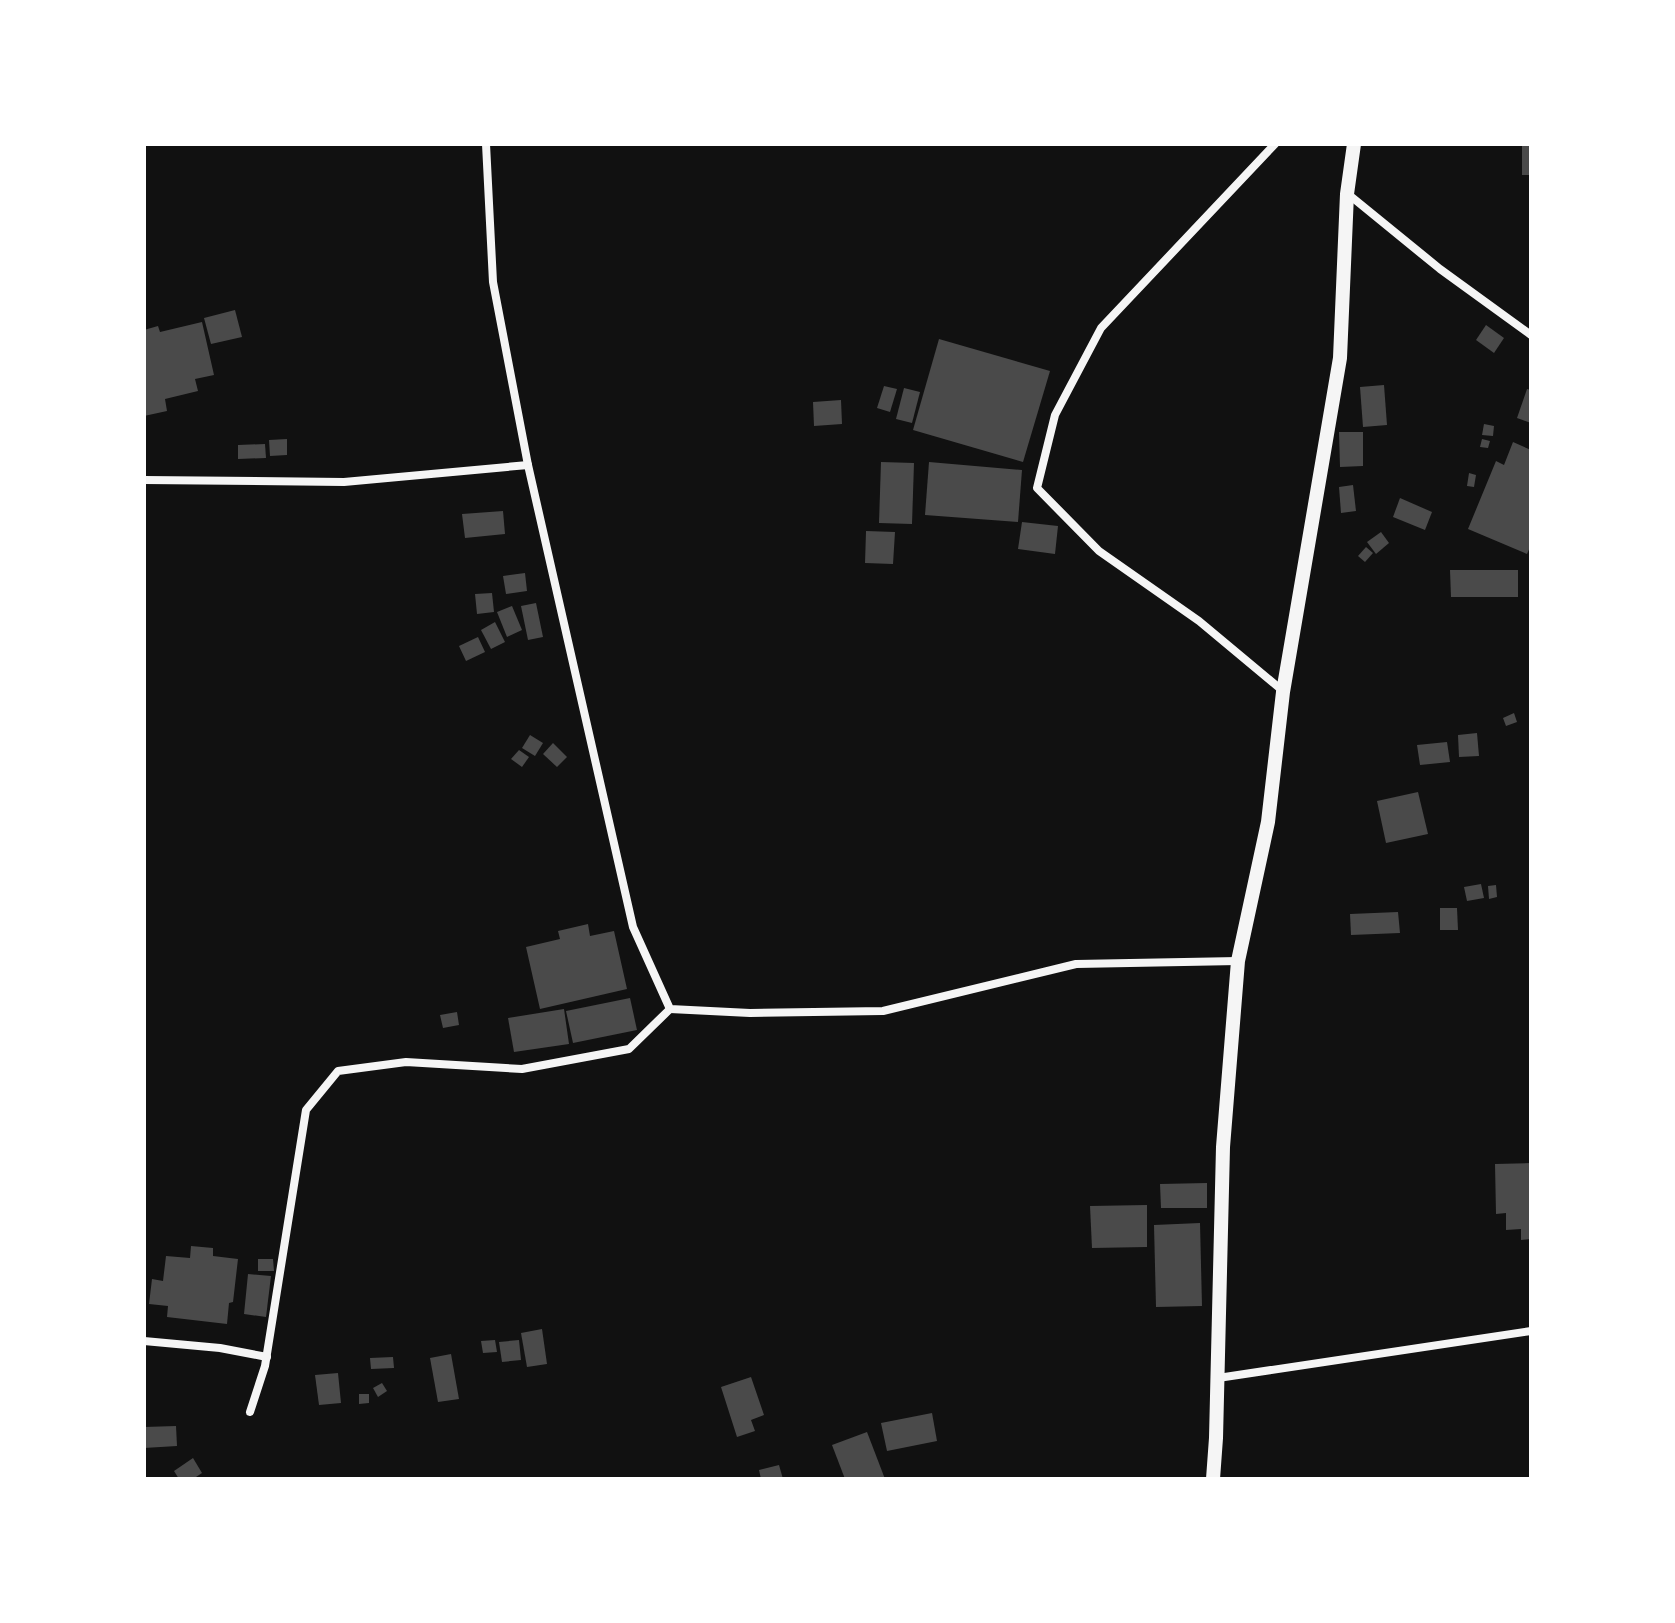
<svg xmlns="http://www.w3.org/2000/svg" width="1675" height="1623" font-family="Inter,sans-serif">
	<rect width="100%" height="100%" fill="#111"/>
	<g fill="#4a4a4a">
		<rect x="1522" y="144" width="9" height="31"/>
		<path d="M235,310L242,337L211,344L204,318Z"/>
		<path d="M202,322L214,375L195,379L198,391L165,399L167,411L144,416V330L158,326L160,332Z"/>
		<path d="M1486,325L1504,338L1494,353L1476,340Z"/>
		<path d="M939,339L1050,371L1023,462L913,430Z"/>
		<path d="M1384,385L1387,425L1363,427L1360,387Z"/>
		<path d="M884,386L897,389L890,412L877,408Z"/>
		<path d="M904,388L920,392L912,423L896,419Z"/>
		<path d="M1527,389L1531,390V423L1517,418Z"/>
		<path d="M841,400L842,424L814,426L813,402Z"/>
		<path d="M1484,424L1494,426L1493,436L1482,435Z"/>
		<path d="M1339,432H1363V466L1340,467Z"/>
		<path d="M287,439V455L270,456L269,440Z"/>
		<path d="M1482,439L1490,441L1488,448L1480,447Z"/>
		<path d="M1513,442L1531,450V545L1527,554L1468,529L1496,461L1504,465Z"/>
		<path d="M265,444L266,458L238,459V445Z"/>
		<path d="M881,462L914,463L912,524L879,523Z"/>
		<path d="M929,462L1022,470L1018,522L925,515Z"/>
		<path d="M1469,473L1476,475L1474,487L1467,486Z"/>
		<path d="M1353,485L1356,511L1341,513L1339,487Z"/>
		<path d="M1400,498L1432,512L1425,530L1393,517Z"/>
		<path d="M503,511L505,534L465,538L462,514Z"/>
		<path d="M1022,522L1058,526L1055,554L1018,549Z"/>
		<path d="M866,531L895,532L893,564L865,563Z"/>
		<path d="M1381,532L1389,543L1376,554L1367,542Z"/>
		<path d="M1366,547L1373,553L1365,562L1358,556Z"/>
		<path d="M1450,570H1518V597H1451Z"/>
		<path d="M525,573L527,591L506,594L503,576Z"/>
		<path d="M492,593L494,612L477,614L475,594Z"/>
		<path d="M536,603L543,637L528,640L521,606Z"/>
		<path d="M512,606L522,630L507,637L497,612Z"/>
		<path d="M495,622L505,642L491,649L481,630Z"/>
		<path d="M478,637L485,652L466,661L459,646Z"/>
		<path d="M1514,713L1517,722L1506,726L1503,718Z"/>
		<path d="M1477,733L1479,756L1459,757L1458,735Z"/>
		<path d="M530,735L543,743L535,756L522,748Z"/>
		<path d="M1447,742L1450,762L1420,765L1417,745Z"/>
		<path d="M553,743L567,757L557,767L543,754Z"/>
		<path d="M519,750L529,757L522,767L511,759Z"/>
		<path d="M1418,792L1428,834L1386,843L1377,801Z"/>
		<path d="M1481,884L1484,898L1467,901L1464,887Z"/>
		<path d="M1496,885L1497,897L1489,899L1488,886Z"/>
		<path d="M1440,908H1457L1458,930H1440Z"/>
		<path d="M1398,912L1400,933L1351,935L1350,914Z"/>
		<path d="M588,924L590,936L614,931L627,989L540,1009L526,947L560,939L558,931Z"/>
		<path d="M630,998L637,1030L573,1043L566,1011Z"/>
		<path d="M564,1009L569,1044L514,1052L508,1018Z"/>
		<path d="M457,1012L459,1025L443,1028L440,1015Z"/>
		<path d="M1531,1163V1239L1521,1240V1229L1506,1230V1213L1496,1214L1495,1164Z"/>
		<path d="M1207,1183V1208H1161L1160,1184Z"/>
		<path d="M1147,1205V1247L1092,1248L1090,1206Z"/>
		<path d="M1200,1223L1202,1306L1156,1307L1154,1225Z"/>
		<path d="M191,1246L213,1248V1256L238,1259L233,1302L229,1303L227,1324L167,1317L168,1306L149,1304L152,1279L163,1281L166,1256L190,1258Z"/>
		<path d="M258,1259H273L274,1271H258Z"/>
		<path d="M248,1274L271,1276L266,1317L244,1314Z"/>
		<path d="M542,1329L547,1364L527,1367L521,1333Z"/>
		<path d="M495,1340L497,1352L483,1353L481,1341Z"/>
		<path d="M519,1340L521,1360L502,1362L499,1342Z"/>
		<path d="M451,1354L459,1399L438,1402L430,1358Z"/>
		<path d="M393,1357L394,1368L371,1369L370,1358Z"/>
		<path d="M338,1373L341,1403L319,1405L315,1375Z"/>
		<path d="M751,1377L764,1415L751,1420L755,1431L737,1437L721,1387Z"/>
		<path d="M382,1383L387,1391L378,1397L373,1388Z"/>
		<path d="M359,1394H369V1403L359,1404Z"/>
		<path d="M932,1413L937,1441L887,1451L881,1423Z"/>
		<path d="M176,1426L177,1446L144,1448V1427Z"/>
		<path d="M867,1432L885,1479H845L832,1445Z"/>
		<path d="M193,1458L202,1473L193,1479H179L174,1471Z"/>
		<path d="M779,1465L783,1479H761L759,1470Z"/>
	</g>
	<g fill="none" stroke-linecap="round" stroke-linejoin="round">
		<g stroke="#f5f5f5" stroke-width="8">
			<path d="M486,144L493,282L528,465L633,927L670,1009L750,1013L883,1011L1076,964L1238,961"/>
			<path d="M1275,144L1101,328L1055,415L1037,488L1099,551L1199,621L1283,691"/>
			<path d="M1348,194L1440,269L1531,335"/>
			<path d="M144,480L344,482L528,465"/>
			<path d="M144,1341L220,1348L267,1357"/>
			<path d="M1218,1378L1531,1331"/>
			<path d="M250,1412L265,1366L306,1110L338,1071L406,1062L522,1069L629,1049L670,1009"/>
		</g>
		<path stroke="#f5f5f5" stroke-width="14" d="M1213,1479L1216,1438L1223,1147L1238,961L1268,822L1283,692L1340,358L1347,194L1354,144"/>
	</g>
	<rect width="1675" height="1623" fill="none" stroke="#ffffff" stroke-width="292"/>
</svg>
